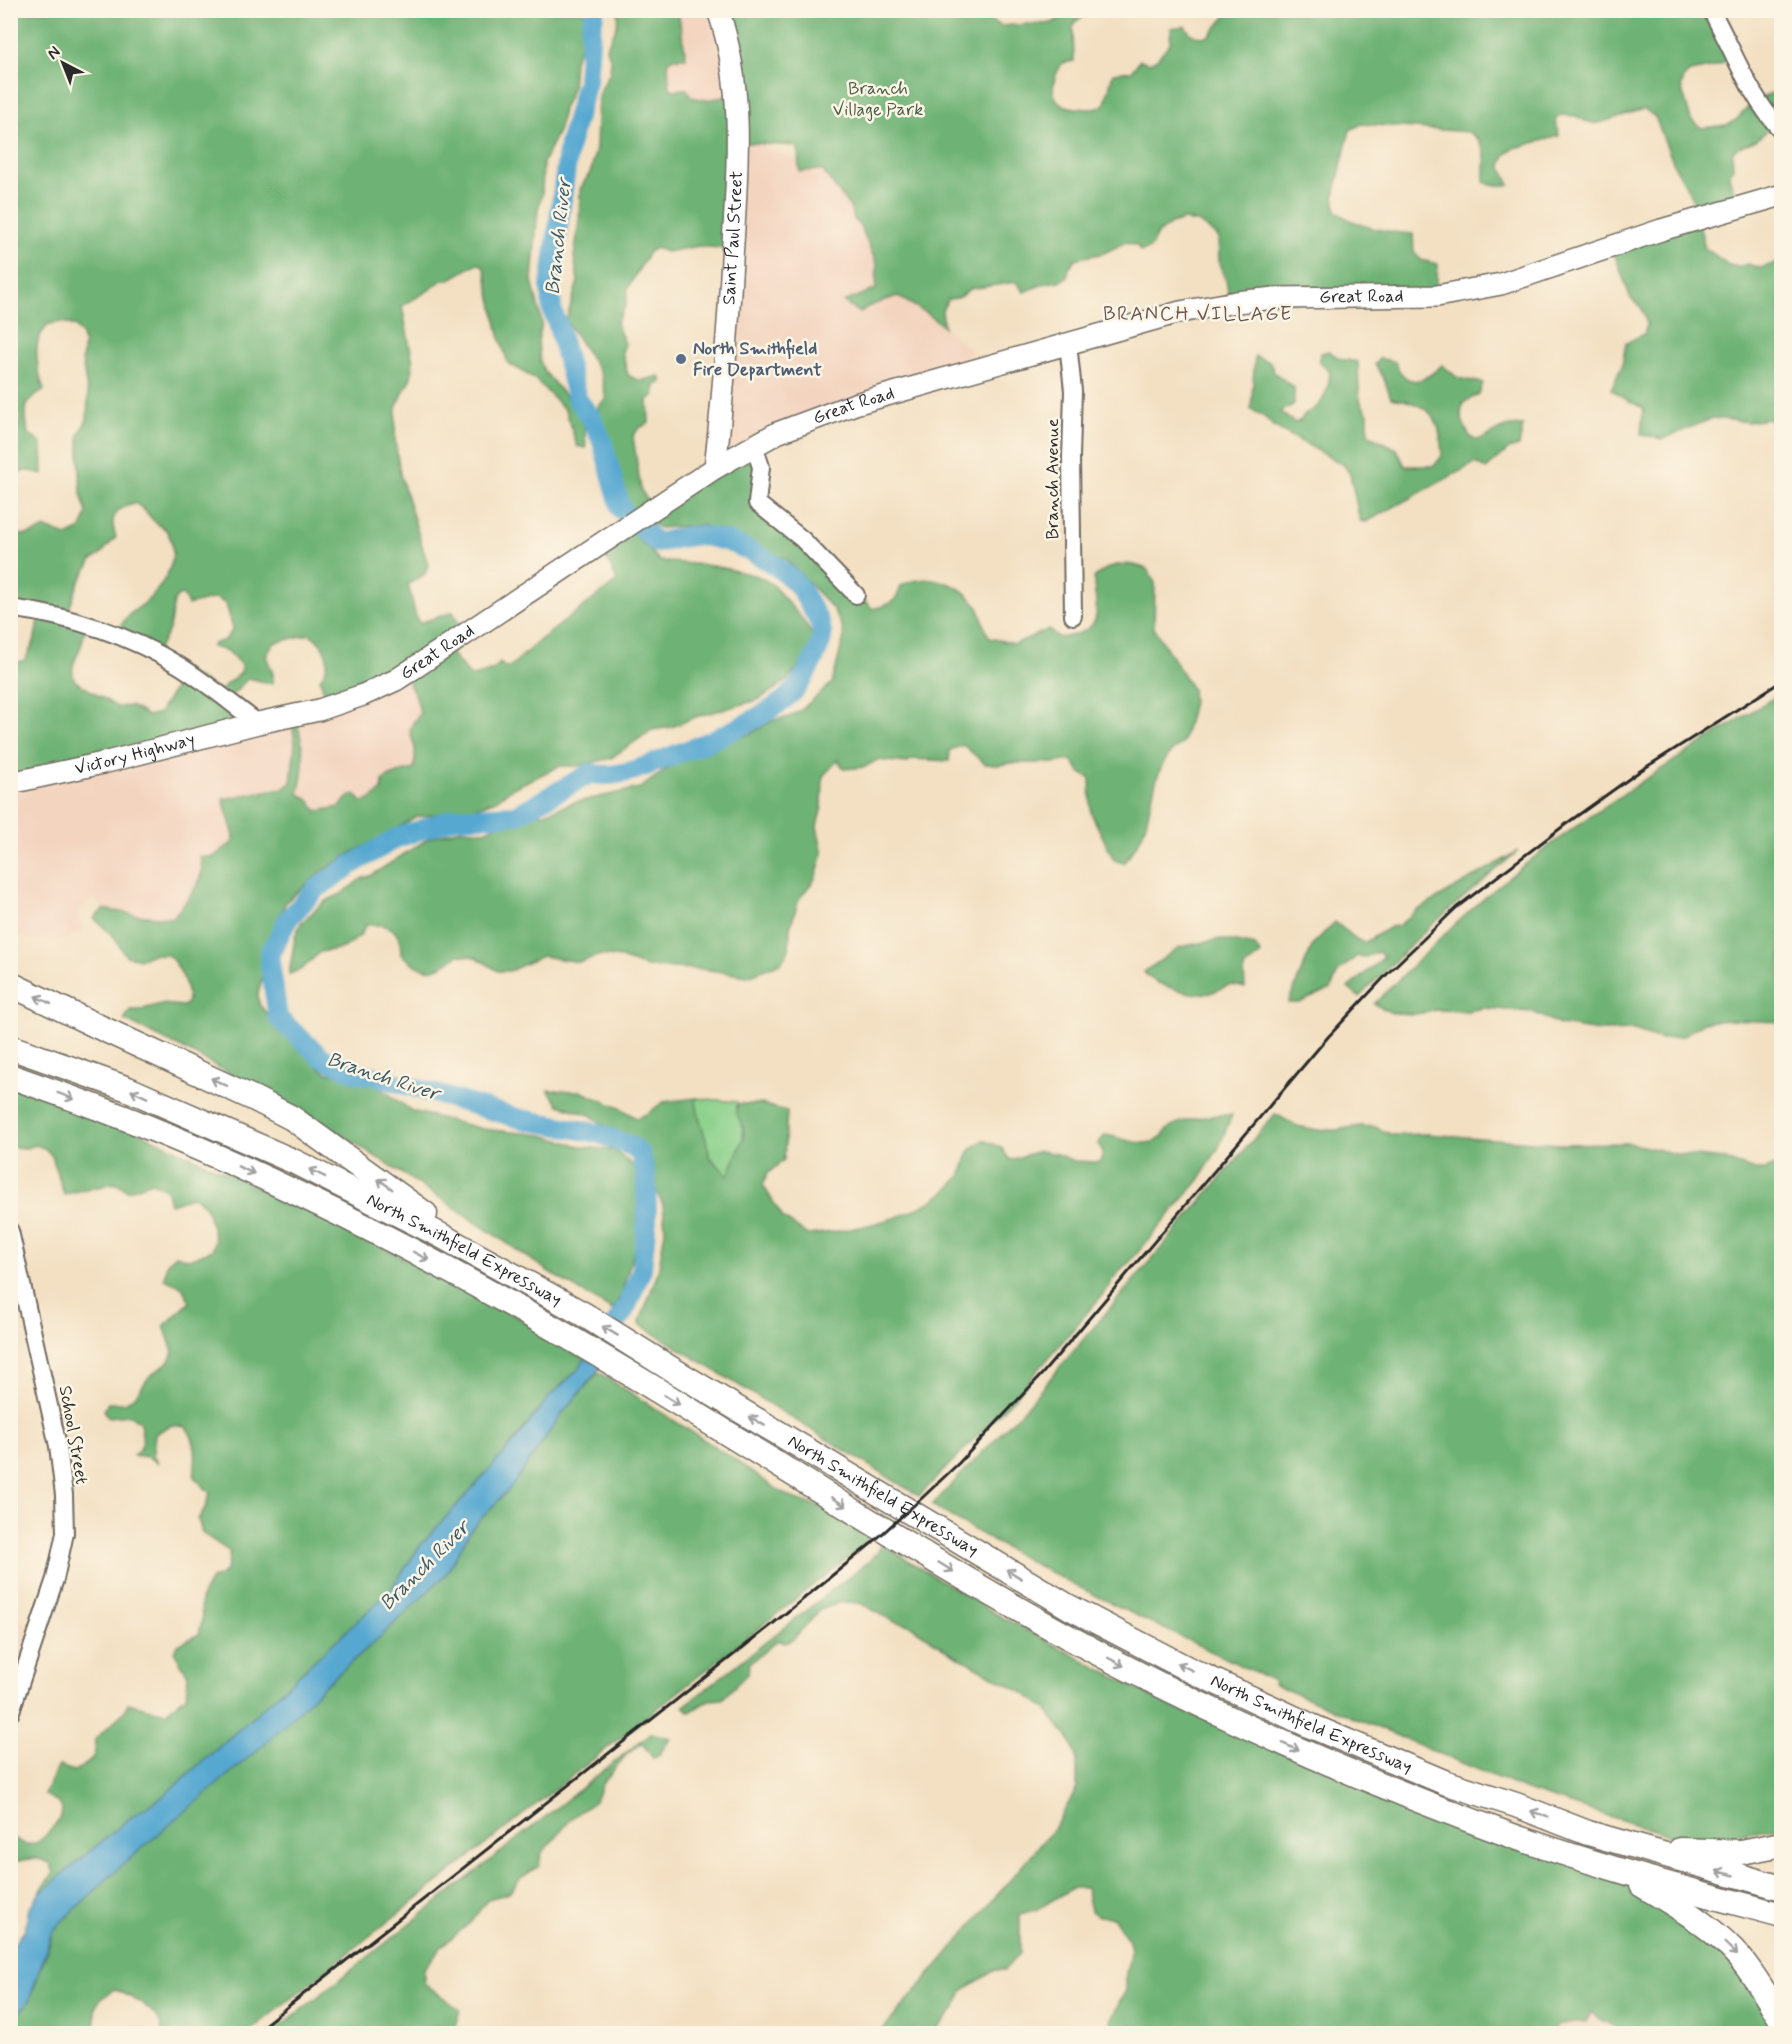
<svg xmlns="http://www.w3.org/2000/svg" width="1792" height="2044" font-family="Mynerve,sans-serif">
	<rect width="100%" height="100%" fill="#fcf5e5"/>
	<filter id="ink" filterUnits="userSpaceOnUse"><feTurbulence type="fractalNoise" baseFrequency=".0167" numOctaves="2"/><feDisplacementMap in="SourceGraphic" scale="12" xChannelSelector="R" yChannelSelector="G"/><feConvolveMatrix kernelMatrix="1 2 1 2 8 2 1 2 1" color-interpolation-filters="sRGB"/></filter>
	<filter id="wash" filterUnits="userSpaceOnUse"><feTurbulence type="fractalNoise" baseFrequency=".008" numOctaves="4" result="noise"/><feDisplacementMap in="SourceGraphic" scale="24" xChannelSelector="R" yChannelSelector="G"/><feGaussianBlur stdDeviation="1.35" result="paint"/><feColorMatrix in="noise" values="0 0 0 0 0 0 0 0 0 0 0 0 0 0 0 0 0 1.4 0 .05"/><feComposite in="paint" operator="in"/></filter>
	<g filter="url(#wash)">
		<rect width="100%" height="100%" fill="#f3e0c3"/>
		<g fill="#f3d4bf">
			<path d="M678,11H717L730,96L706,100L672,90L669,85L667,61L674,58L686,57Z"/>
			<path d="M737,142L753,143L822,169L850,207L877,265L876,289L853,297L867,307L897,296L928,314L970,349L976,373L852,409L724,463Z"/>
			<path d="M406,679L416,696L420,714L412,723L409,735L415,749L414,769L403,770L383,780L382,790L368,801L362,802L346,799L340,807L317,811L309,800L298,793L304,776L303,746L297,722Z"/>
			<path d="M292,722L295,743L291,783L283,788L234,836L233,842L203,865L198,885L175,915L171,918L136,915L104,909L94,898L77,912L83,930L65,939L31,940L16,934H11L10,783Z"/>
			<path d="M11,1617L37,1627L11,1709Z"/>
			<path d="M1590,2012L1601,2020L1622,2030L1624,2033L1549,2034L1559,2025L1586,2022Z"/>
		</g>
		<path fill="#88cf89" stroke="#5a7d5a" stroke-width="1.5" d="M696,1098L737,1102C734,1117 744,1121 743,1135C743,1148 733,1164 728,1177L708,1156C708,1136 696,1119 696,1098Z"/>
		<g fill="#6eb275" stroke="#4c6e50" stroke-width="1.5" fill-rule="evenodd">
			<path d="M718,10L989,11L990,19L1001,26L1015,25L1052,23L1062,17L1064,11H1094L1076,21L1073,28L1074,61L1062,63C1049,84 1048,106 1077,108C1089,109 1095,111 1105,104L1113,73L1132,71L1140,60L1149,63L1157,59L1170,43L1171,28L1185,26C1192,37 1196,38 1209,36L1230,11L1616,10L1622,15L1631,13L1634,10L1710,11L1733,58L1715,67L1690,72L1685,76L1681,86L1691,120L1702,128L1726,125L1736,120L1754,101L1781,89V130L1774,125L1756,140L1735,149L1732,153L1733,167L1729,176L1739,209L1699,224L1705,248L1729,265L1737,267L1748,264L1760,268L1781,262V426L1768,419L1748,422L1713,418L1663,439L1641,435L1643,408L1627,400L1611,389L1622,366L1626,343L1644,334L1647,324L1641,307L1631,299L1614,253L1698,223L1692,197L1675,167L1655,117L1644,109L1599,123H1589L1576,116L1562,115L1556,120L1559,136L1515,148L1505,155L1501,166L1510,185H1491L1484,182C1486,162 1489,144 1469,132L1362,124L1350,130L1334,195L1336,211C1357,228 1388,232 1413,234L1414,252L1421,260L1438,264L1436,295L1230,305L1226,280L1219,264L1218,237L1198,222L1183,220L1171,224L1156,235L1151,248L1141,251L1136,245L1126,242L1104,253L1075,259L1069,268L1067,277L1060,281L1046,283L1024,292L1016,282L970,289L958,298L949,299L942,310L944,327L928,314L897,296L867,307L861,312L857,311L844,302L876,289L877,265L861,227L854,219L850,207L822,170L799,171L798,150L796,146L737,142L730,249L699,246L666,252L656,248L649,252L628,288L626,305L616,323L625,344L622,352L628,375L639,381L660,376L662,382L655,385V394L648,400L649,423L639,428L633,436L641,490L654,511L752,450L757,501L873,609C889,604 896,604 901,586C927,570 968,584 980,612C984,622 984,630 990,638L1015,644L1049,629C1057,639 1061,639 1073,635C1109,625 1093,604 1094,578C1109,563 1127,561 1147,569L1155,583L1154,628L1192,689L1193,702L1183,743C1152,759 1154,805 1142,835C1138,845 1130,854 1124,863L1114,860L1091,813L1090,778L1080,773L1072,760L1053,763H1012L999,765L985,764L963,745L950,750L949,761L912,759L907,763L877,760L865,767L844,769L838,760L823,776L822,807L817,826L823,854L815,879L799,899L790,928L789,950L781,963L748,976L702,969L646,967L621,958L601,955L579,962L542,956L510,971H498L476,957L458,955C433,974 425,975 401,954C401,930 391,923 366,925L360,936L344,948L320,952L302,969L289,974L295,937L301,923L324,902L341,894L361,879L372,875L429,838L461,829L485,831L517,815L545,813L572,803L640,788L678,761L712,750L731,739L750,734L774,720L789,717L801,710L832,683L844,637L842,627L833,609L786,559L760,552L702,525L660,528L642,518L619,494L614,484L606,451L598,435V406L606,399L601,374L566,321L578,281L574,257L579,222L580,189L591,171L596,148L598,95L610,72L611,60L606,48L617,26L618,11H678L686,58H674L668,61L669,85L672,90L687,89L691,97L706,100L730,96Z"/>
			<path d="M11,11H582L586,16L585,37L574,60L572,89L563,109L559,129L543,163L542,195L538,209L532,280L542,323L538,341L540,361L544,371L584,418L586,448L577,446L566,411L535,379L508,363L499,335L485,270L482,265L477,263L449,280H442L431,289L402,306L413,362L411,377L396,408L395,439L400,474L428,565L425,574L408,584L416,617L419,623L453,612L468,638L451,653L471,677L493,670L500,663L505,667L511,666L540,640L617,581C611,569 608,559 601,548L631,531L660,561L715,566L758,576L772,584L803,620L818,644L787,681L758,700L695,717L672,727L652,730L611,758L579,766H560L513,788L496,800L469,810L416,817L383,837L353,852L321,872L286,902L278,920L258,994L259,1004L278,1027L321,1069L328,1073L349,1075L376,1085L412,1111L483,1129L542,1135L584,1147L614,1150L641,1172L643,1183L639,1237L623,1287L622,1294L612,1310L554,1275L428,1190L323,1123L182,1048L124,1020L130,1010H139L161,1004L184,1006L188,1001C187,983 180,967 168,955L153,954L141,959L126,956L114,937L94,918L104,909L136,915L171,918L175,915C188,898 208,879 200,857H213L233,842L234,836L223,799L283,788L291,783L295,743L292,722H297C304,748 306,767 298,793L309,800L317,811L340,807L346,799L355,794L362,802L368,801L382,790L383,780C393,773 403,772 414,769C414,763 416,755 415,749C411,729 404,734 420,713L416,696L406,679L329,708L320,679C334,662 326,646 310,634L274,643L266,656L273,674V684L248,678L228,700L254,721L11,783V664L25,660L34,642L40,613L11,607V529C22,540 33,533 46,528L66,536L81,529L87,513L81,494L79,453V435L87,419L88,396L82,360L84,343L81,334L75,326L62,322L49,324C46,328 42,332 40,336C33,351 39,375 44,390C21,405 25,408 28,433L42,444L43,474C31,470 21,469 11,477V434C26,421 19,412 10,397ZM134,503C144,507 148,515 155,522C158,525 163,527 166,530C182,554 167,580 150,598C135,614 129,608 118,632L156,653L169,630L174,601L178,596L183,595L188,605L216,598L226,604L233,629L225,640L213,644L212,647L228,651L241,665V673L226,684L221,691L185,671L159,713L148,716L131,706L117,707L75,681C69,668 75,661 80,649C83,641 84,633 86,625L66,618L78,584L92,560L100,555L116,537C109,518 114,508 134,503Z"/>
			<path d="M1329,351L1340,359L1358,362L1359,394L1361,403L1368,414V434L1397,449L1405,466H1434L1442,456C1440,429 1440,412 1410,402C1404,399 1397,400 1391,398L1384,379L1375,364L1379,358L1395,362C1397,366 1399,372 1403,375C1416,389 1432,374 1442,365L1458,378L1483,383L1479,394L1463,403C1460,414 1461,418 1466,429C1474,450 1488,435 1500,429C1507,426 1516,425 1523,426L1519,446L1509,449L1486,469L1475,463L1366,522L1360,521L1350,474L1344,465L1273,426L1266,418L1251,409L1255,356L1270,362L1274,372L1294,388V404L1280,412L1295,423L1301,420C1304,412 1308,413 1315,408C1326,400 1329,384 1330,372L1318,361L1321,353Z"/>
			<path d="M1781,693V1022L1729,1020L1704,1022L1683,1036L1661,1039L1634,1030L1600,1031L1560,1025L1533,1012L1484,1008L1467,1011L1436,1010L1416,1014L1392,1013L1374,1004C1423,955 1472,905 1528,862C1608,800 1696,747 1781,693Z"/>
			<path d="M1518,851L1426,930L1359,997L1348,988L1384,957L1378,952L1365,957L1357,956L1338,972L1331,989L1299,1003H1288L1313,944L1335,922L1356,939L1364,943L1390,927L1398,926L1416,911Z"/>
			<path d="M1221,939L1255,946L1261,954L1244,968L1245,988C1222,981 1228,989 1209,993C1193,997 1153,985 1144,972L1180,947Z"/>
			<path d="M11,1078L99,1114L331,1221L512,1314L585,1359L578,1370L550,1396L498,1460L420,1546L391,1589L377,1603L253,1717L160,1799L131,1817L39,1894L46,1882L54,1873L50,1863L36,1858L11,1862V1849L13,1845L10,1835C16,1839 23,1846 32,1844C41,1843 63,1819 62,1809C60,1802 50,1798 44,1794L59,1766L74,1771C92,1762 96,1759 96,1738L124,1712L128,1703L165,1713L186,1696L188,1675L174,1652L178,1645L199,1634L202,1620L201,1598L211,1579C229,1574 227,1568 230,1552L202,1533L198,1519L205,1508L210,1493L194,1477C196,1458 198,1443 186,1427L171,1425L155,1434L153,1455L158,1463L148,1457L133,1455C147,1446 142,1437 140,1422L130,1415L108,1417L104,1410L108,1403H125L136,1395L149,1377L169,1361L173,1352L164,1326L190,1302L181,1286L164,1279L167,1263L176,1255L189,1259L212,1250L215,1240L208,1212L199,1199L191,1197L170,1204L166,1189L152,1182L127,1191L122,1186L113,1183C97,1189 81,1189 64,1195L52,1156L46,1149L36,1145L26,1148L11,1147Z"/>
			<path d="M548,1090L580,1091L622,1109L636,1118L647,1114L663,1102L696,1098C696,1119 708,1136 709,1156L728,1176L744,1137L743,1126L736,1113L738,1104H761L787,1111L784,1160L767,1174L763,1185L783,1218L808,1235C856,1230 928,1217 959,1177C965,1170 965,1158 969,1152C971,1148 979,1144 983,1140L1001,1147L1010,1160L1039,1151L1054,1153L1074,1161L1100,1162L1103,1152L1098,1144L1105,1135C1121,1137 1140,1147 1156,1141C1162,1139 1164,1132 1169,1128C1180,1119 1219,1114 1232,1115L1219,1147L1199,1180L1127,1265H1125L1110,1282V1286L1016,1396L919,1496L639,1324L658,1272L665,1230L663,1205L648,1175L643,1147L637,1141L608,1128L590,1115L559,1105Z"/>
			<path d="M1275,1114L1297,1126L1318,1130H1336L1360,1126L1375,1127L1392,1135L1427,1134L1558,1144L1629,1143L1677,1154L1722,1159L1755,1170H1766L1781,1163V1828L1697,1841L1682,1839L1529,1791L1273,1684L1274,1681C1158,1626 1041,1573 932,1505L1026,1407Z"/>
			<path d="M598,1372L728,1455L781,1492L790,1497L848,1516L872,1532L859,1549L247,2033H162C162,2011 132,1997 114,1989C87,2010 98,2004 94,2033L11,2034V2022L29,2001L51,1940V1935L57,1926L120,1867L381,1636L446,1574L472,1528L512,1486L562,1414Z"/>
			<path d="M881,1544L1000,1616L1173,1708L1249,1735L1645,1888L1682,1907L1781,2022V2033H1624L1622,2030L1601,2020L1591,2012L1586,2022L1559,2025L1549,2034L1108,2033L1113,2015L1126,1990V1973L1131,1950L1129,1941L1113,1917L1098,1916L1091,1911L1086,1888H1072L1038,1909L1020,1914V1953L1004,1970H995L962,1991L955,2008L933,2033H880L1055,1827L1077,1788V1761L1071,1742L1045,1708L1022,1692L948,1651L909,1625L895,1622L860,1603L842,1602L820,1610L792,1640L785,1643L778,1640L749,1664L748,1673L722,1699L709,1700L690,1712L684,1706L868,1562L877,1553Z"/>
			<path d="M651,1733L671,1738L658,1756L653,1758L642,1743L626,1755L602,1784L595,1801L572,1818L541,1854L539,1866L521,1878L509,1893L488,1899L470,1923L442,1946L424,1969V1983L460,2010L453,2033H272Z"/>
		</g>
		<path fill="#56a8d1" stroke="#406a7e" stroke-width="1.5" d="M585,1359L605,1362L562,1414L512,1486L472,1528L446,1574L381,1636L324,1686L269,1740L120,1867L57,1926L51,1935L29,2001L11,2022V1948L25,1929L29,1908L39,1894L131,1817L160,1799L253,1717L377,1603L391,1589L420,1546L516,1440L550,1396L578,1370Z"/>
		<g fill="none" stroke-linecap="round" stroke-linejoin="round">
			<path stroke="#56a8d1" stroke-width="20" d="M595,10L591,28L587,81L569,145L550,287L552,310L558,325L577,399L592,419L602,441L621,509L657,543C671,540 689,534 702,536C733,539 774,561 795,582C801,588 805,598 810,605C815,614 822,623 822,634C823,646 802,682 794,691C768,717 710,742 674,755C652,764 615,781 591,773L516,815L455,818L397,838L351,865L316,889L288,919L269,955L278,1018L321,1057L357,1073L382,1078L521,1119L597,1133L633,1147L640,1153L646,1176L647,1218L642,1269L626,1308L602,1344"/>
		</g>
	</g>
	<g filter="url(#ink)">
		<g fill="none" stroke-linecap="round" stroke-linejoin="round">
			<defs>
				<g id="minor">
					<path d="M1711,10C1734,51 1749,97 1782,131"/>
					<path d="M1068,343L1073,391L1071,457L1073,616"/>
					<path d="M754,445L761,467L757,503L802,539L856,595"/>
					<path d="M10,608C69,616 129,635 180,666C207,683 232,704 258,723"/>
					<path d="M10,1231L58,1446L64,1495L65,1533L55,1579L10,1714"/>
				</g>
				<g id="major">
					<path id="s1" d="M715,468C723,398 728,329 732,259C737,176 746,90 718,10"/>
					<path id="s2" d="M10,783L103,763L258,723L319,710L363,695L396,680L715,468L777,433L855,404L1180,312L1236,302L1275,298L1437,296L1501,284L1661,230L1782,195"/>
				</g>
				<g id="highway">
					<path d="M10,984L97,1026L255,1099L292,1118L425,1214"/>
					<path id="s3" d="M10,1047L128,1089L295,1162L440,1235L583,1314L668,1367L1069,1607L1186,1668L1311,1726L1444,1782L1516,1805L1588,1833L1782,1888"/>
					<path d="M10,1076C54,1092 98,1107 140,1124C287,1183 428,1256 565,1335C750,1443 927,1564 1117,1663C1243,1728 1374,1785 1507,1834C1596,1866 1689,1890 1782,1915"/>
					<path d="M1680,1850L1741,1852L1782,1844"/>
					<path d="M1642,1885C1677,1906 1714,1927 1741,1959C1757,1979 1769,2000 1782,2021"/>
				</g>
			</defs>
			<use href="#minor" stroke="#716a60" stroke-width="20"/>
			<use href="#major" stroke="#716a60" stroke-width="24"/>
			<use href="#highway" stroke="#716a60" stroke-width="27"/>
			<use href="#minor" stroke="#fff" stroke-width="16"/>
			<use href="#major" stroke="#fff" stroke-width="21"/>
			<use href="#highway" stroke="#fff" stroke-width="24"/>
			<path stroke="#2b2b2b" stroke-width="3" d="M253,2034L770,1626L872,1543L922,1498L959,1463L1042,1374L1328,1037L1390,971L1456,908L1570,821L1640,771L1782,681"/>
		</g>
		<defs><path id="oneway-shaft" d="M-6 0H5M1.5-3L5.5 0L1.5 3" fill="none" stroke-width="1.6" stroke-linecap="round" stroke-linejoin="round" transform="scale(1.5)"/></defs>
		<g stroke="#a0a0a0">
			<use href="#oneway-shaft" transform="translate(43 1000) rotate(-154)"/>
			<use href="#oneway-shaft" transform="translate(219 1082) rotate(-155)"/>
			<use href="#oneway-shaft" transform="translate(139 1094) rotate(-156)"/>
			<use href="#oneway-shaft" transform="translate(66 1096) rotate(20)"/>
			<use href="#oneway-shaft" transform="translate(246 1170) rotate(24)"/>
			<use href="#oneway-shaft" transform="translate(317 1173) rotate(-154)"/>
			<use href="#oneway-shaft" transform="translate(385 1184) rotate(-144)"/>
			<use href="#oneway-shaft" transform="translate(421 1256) rotate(28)"/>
			<use href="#oneway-shaft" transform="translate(610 1331) rotate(-149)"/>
			<use href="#oneway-shaft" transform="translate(672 1400) rotate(32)"/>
			<use href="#oneway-shaft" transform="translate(757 1421) rotate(-149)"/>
			<use href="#oneway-shaft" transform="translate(839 1502) rotate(31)"/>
			<use href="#oneway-shaft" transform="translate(946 1567) rotate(32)"/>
			<use href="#oneway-shaft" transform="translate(1014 1574) rotate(-149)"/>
			<use href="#oneway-shaft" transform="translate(1116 1662) rotate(28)"/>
			<use href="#oneway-shaft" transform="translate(1185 1667) rotate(-154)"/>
			<use href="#oneway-shaft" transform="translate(1291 1747) rotate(24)"/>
			<use href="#oneway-shaft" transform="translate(1539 1814) rotate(-159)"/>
			<use href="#oneway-shaft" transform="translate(1725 1873) rotate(-165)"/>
			<use href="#oneway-shaft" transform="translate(1731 1949) rotate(44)"/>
		</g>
	</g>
	<circle fill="#5c6f8a" stroke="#fcf5e5" stroke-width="2" cx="681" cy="359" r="6"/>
	<g text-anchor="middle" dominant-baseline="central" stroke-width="5" stroke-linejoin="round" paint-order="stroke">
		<g font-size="18" fill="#475c47" stroke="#fcf5e5">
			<text x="878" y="89">Branch<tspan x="878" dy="21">Village Park</tspan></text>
		</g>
		<g font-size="18" fill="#2b2b2b" stroke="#fcf5e5">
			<text stroke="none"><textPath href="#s1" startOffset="231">Saint Paul Street</textPath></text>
			<text stroke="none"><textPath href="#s2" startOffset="1458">Great Road</textPath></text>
			<text stroke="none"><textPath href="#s2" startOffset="936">Great Road</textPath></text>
			<text transform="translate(1053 479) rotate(-90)">Branch Avenue</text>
			<text stroke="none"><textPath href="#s2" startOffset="450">Great Road</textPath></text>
			<text stroke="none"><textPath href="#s2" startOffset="128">Victory Highway</textPath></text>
			<text stroke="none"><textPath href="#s3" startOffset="498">North Smithfield Expressway</textPath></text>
			<text transform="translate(73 1435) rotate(80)">School Street</text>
			<text stroke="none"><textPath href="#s3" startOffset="984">North Smithfield Expressway</textPath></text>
			<text stroke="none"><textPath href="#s3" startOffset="1470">North Smithfield Expressway</textPath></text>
		</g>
		<g font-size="18" font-weight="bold" fill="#4e5e75" stroke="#fcf5e5" text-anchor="start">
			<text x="693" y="349">North Smithfield<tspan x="693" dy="21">Fire Department</tspan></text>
		</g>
		<g font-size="20" font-style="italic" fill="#3a5765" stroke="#fcf5e5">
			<text transform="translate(559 237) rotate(-84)">Branch River</text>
			<text transform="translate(383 1077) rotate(18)">Branch River</text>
			<text transform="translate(425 1566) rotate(-45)">Branch River</text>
		</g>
		<g font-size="20" letter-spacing="1.5" fill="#6a5754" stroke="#fcf5e5">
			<text x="1198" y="314">BRANCH VILLAGE</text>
		</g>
	</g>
	<rect width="1792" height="2044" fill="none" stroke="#fcf5e5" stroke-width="36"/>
	<g transform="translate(63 63) rotate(318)" stroke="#fcf5e5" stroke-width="4.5" paint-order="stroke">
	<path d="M0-4.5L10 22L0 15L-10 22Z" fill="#2b2b2b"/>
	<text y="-9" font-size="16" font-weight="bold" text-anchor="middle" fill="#2b2b2b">N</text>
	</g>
</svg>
